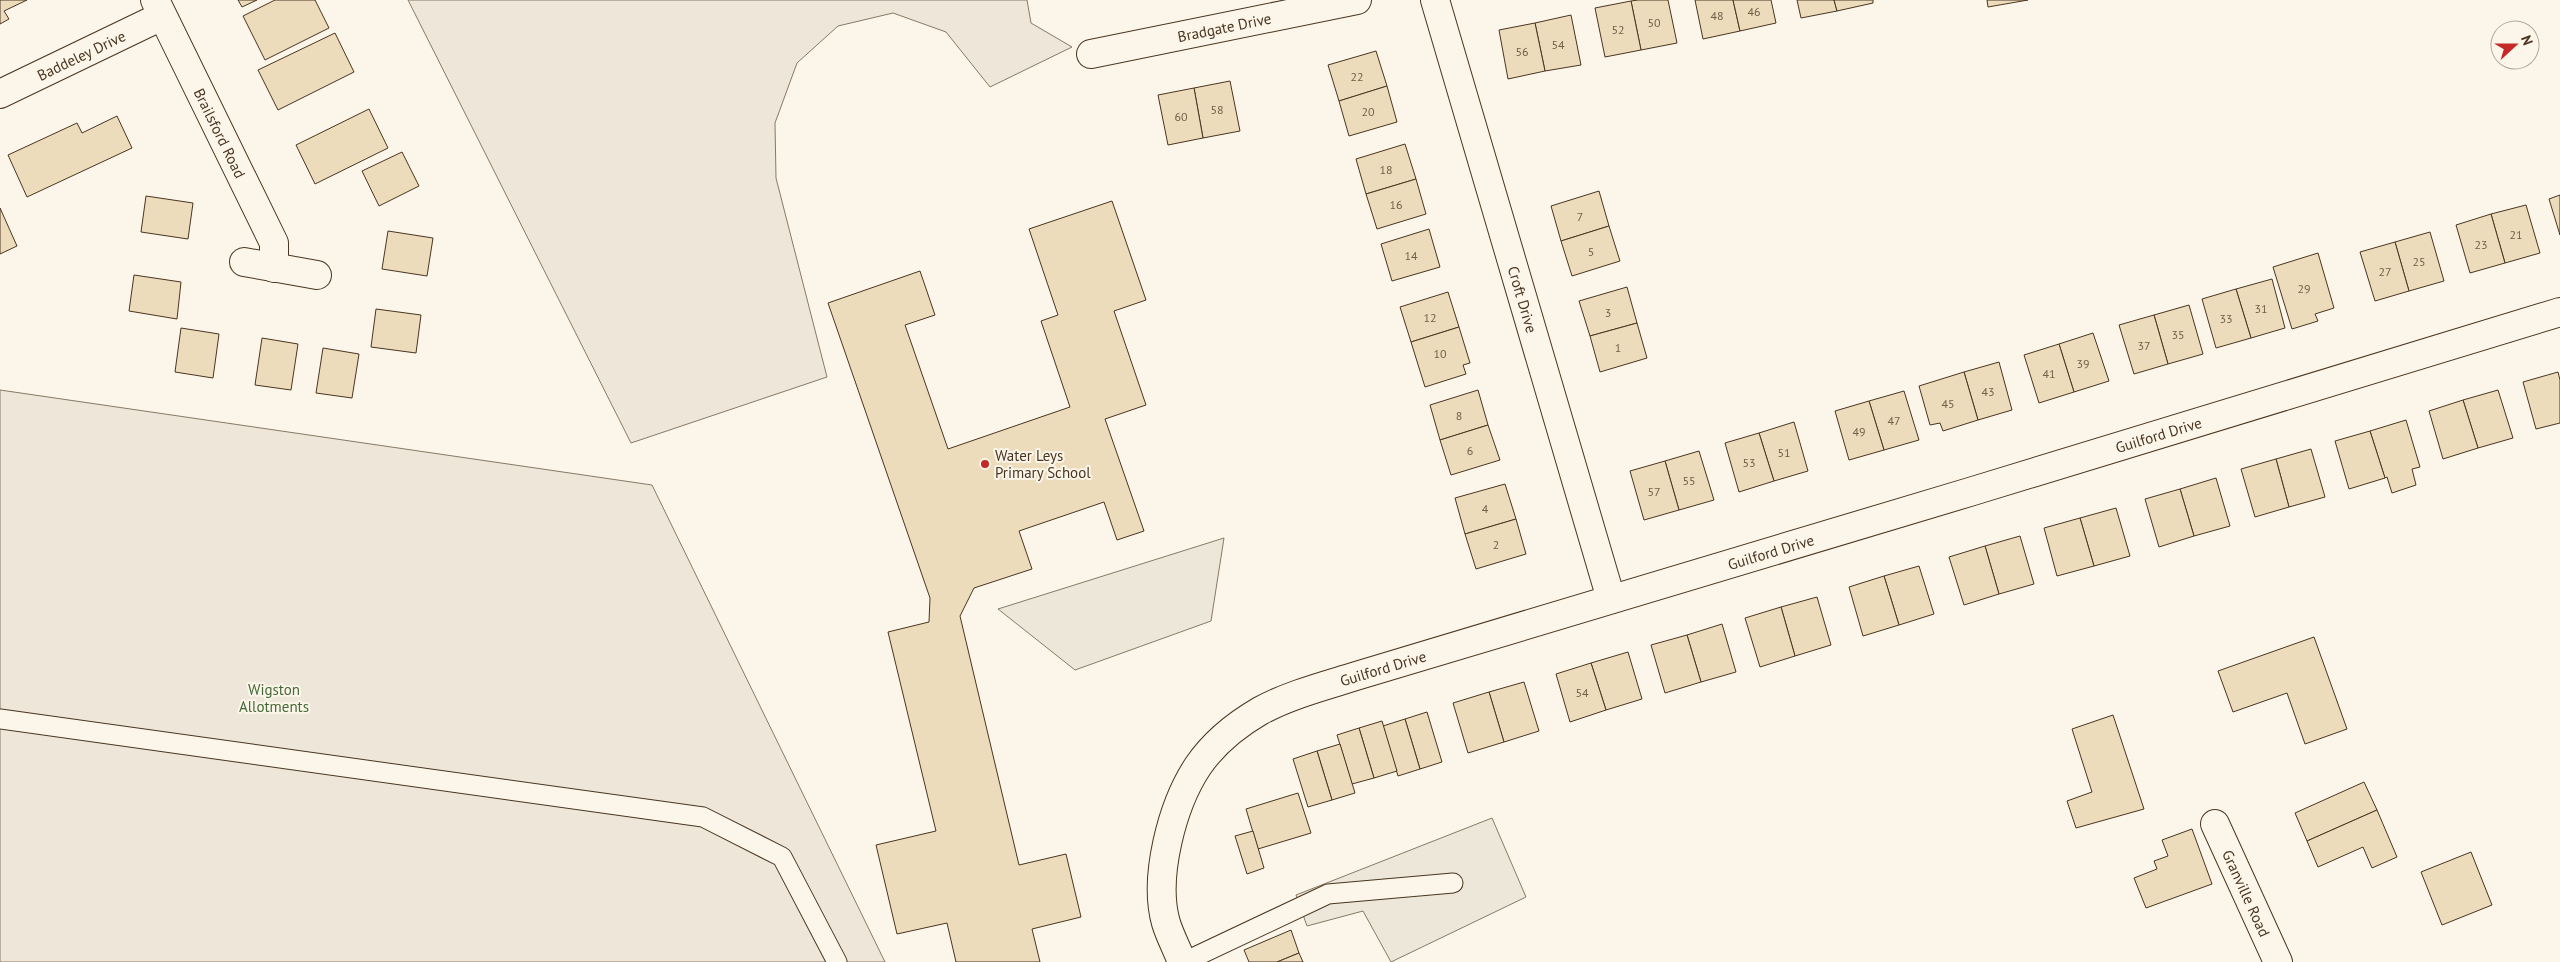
<svg xmlns="http://www.w3.org/2000/svg" width="2560" height="962" font-family="'PT Sans',sans-serif">
	<rect width="100%" height="100%" fill="#fbf6e9"/>
	<g fill="#ede6d9" stroke="#887966">
		<path d="M408,0H1027L1031,23L1072,47L990,87L946,32L893,13L838,26L797,63L775,123L776,178L827,377L631,443Z"/>
		<path d="M0,390L652,485L885,962H0Z"/>
	</g>
	<g fill="#ede7d9" stroke="#887966">
		<path d="M1224,538L1211,621L1075,670L998,609Z"/>
		<path d="M1492,818L1526,897L1391,962L1363,911L1307,926L1296,895Z"/>
	</g>
	<g fill="#ecdcbc" stroke="#4a3520">
		<path d="M0,0H27L4,11L9,19L0,24Z"/>
		<path d="M238,0H257L242,7Z"/>
		<path d="M275,0H315L329,28L265,60L243,16Z"/>
		<path d="M1638,0H1668L1677,43L1641,50L1631,1Z"/>
		<path d="M1695,0H1733L1740,31L1703,39Z"/>
		<path d="M1733,0H1771L1776,23L1740,31Z"/>
		<path d="M1797,0H1834L1837,11L1801,18Z"/>
		<path d="M1834,0H1873V3L1837,11Z"/>
		<path d="M1987,0H2028L1988,7Z"/>
		<path d="M1631,1L1641,50L1605,57L1595,8Z"/>
		<path d="M1571,15L1581,65L1545,71L1535,23Z"/>
		<path d="M1535,23L1545,71L1508,79L1499,30Z"/>
		<path d="M335,33L354,72L278,110L258,70Z"/>
		<path d="M1376,51L1387,86L1339,101L1328,65Z"/>
		<path d="M1230,81L1240,131L1203,138L1194,88Z"/>
		<path d="M1387,86L1397,122L1349,136L1339,101Z"/>
		<path d="M1194,88L1203,138L1168,145L1158,95Z"/>
		<path d="M369,109L388,148L315,184L296,145Z"/>
		<path d="M117,116L132,148L27,197L8,155L77,123L82,133Z"/>
		<path d="M1405,144L1416,179L1366,194L1356,159Z"/>
		<path d="M402,152L419,186L379,206L362,171Z"/>
		<path d="M1416,179L1426,214L1377,229L1366,194Z"/>
		<path d="M1599,191L1609,226L1561,241L1551,206Z"/>
		<path d="M2560,195V235L2549,199Z"/>
		<path d="M146,196L193,203L188,239L141,232Z"/>
		<path d="M1112,201L1146,300L1114,311L1146,405L1105,419L1144,531L1117,540L1104,502L1019,531L1032,569L974,588L960,616L1019,865L1066,854L1081,917L1032,929L1040,962H956L947,923L897,934L876,845L936,831L888,632L929,622L930,598L828,303L920,271L935,315L905,325L948,449L1070,407L1041,321L1058,315L1029,229Z"/>
		<path d="M2526,205L2540,253L2505,263L2491,214Z"/>
		<path d="M0,208L17,246L0,254Z"/>
		<path d="M2491,214L2505,263L2470,273L2456,225Z"/>
		<path d="M1609,226L1620,261L1572,276L1561,241Z"/>
		<path d="M1429,229L1440,267L1392,281L1381,244Z"/>
		<path d="M388,231L433,238L427,276L382,269Z"/>
		<path d="M2430,232L2444,281L2409,291L2395,242Z"/>
		<path d="M2395,242L2409,291L2375,301L2360,252Z"/>
		<path d="M2318,253L2334,308L2315,314L2318,321L2292,329L2273,267Z"/>
		<path d="M134,275L181,282L177,319L129,311Z"/>
		<path d="M2272,279L2285,328L2251,338L2236,289Z"/>
		<path d="M1627,287L1637,323L1590,336L1579,301Z"/>
		<path d="M2236,289L2251,338L2216,348L2202,299Z"/>
		<path d="M1448,292L1459,327L1411,342L1400,307Z"/>
		<path d="M2189,305L2203,354L2168,364L2154,315Z"/>
		<path d="M376,309L421,315L416,353L371,347Z"/>
		<path d="M2154,315L2168,364L2134,374L2119,325Z"/>
		<path d="M1637,323L1647,358L1600,372L1590,336Z"/>
		<path d="M1459,327L1470,363L1463,365L1466,374L1425,387L1411,342Z"/>
		<path d="M181,328L219,334L213,378L175,372Z"/>
		<path d="M2093,333L2109,381L2074,392L2059,344Z"/>
		<path d="M262,338L298,344L291,390L255,385Z"/>
		<path d="M2059,344L2074,392L2039,403L2024,355Z"/>
		<path d="M323,348L359,354L352,398L316,393Z"/>
		<path d="M1999,362L2012,410L1978,420L1964,372Z"/>
		<path d="M1964,372L1978,420L1943,431L1940,423L1930,425L1919,386Z"/>
		<path d="M2558,372L2560,380V423L2536,429L2523,382Z"/>
		<path d="M1478,390L1488,425L1440,440L1430,405Z"/>
		<path d="M2498,390L2513,438L2478,448L2463,400Z"/>
		<path d="M1904,391L1919,440L1884,450L1869,401Z"/>
		<path d="M2463,400L2478,448L2443,459L2429,411Z"/>
		<path d="M1869,401L1884,450L1849,460L1835,411Z"/>
		<path d="M2406,420L2420,467L2412,469L2416,485L2392,493L2387,477L2385,478L2370,431Z"/>
		<path d="M1794,422L1808,471L1774,481L1759,433Z"/>
		<path d="M1488,425L1500,460L1451,475L1440,440Z"/>
		<path d="M2370,431L2385,478L2349,489L2335,441Z"/>
		<path d="M1759,433L1774,481L1739,492L1725,443Z"/>
		<path d="M2311,449L2325,497L2289,507L2276,459Z"/>
		<path d="M1699,451L1714,500L1679,510L1665,461Z"/>
		<path d="M2276,459L2289,507L2255,517L2241,469Z"/>
		<path d="M1665,461L1679,510L1644,520L1630,471Z"/>
		<path d="M2216,478L2230,526L2194,536L2180,489Z"/>
		<path d="M1505,484L1516,519L1465,534L1455,498Z"/>
		<path d="M2180,489L2194,536L2159,547L2145,499Z"/>
		<path d="M2116,508L2130,556L2094,566L2080,518Z"/>
		<path d="M2080,518L2094,566L2057,576L2044,528Z"/>
		<path d="M1516,519L1526,554L1476,569L1465,534Z"/>
		<path d="M2020,536L2034,584L1999,594L1985,546Z"/>
		<path d="M1985,546L1999,594L1964,605L1949,557Z"/>
		<path d="M1919,566L1934,614L1899,625L1884,576Z"/>
		<path d="M1884,576L1899,625L1863,636L1849,587Z"/>
		<path d="M1817,597L1831,645L1795,656L1781,607Z"/>
		<path d="M1781,607L1795,656L1760,667L1745,618Z"/>
		<path d="M1722,624L1736,672L1701,682L1687,635Z"/>
		<path d="M1687,635L1701,682L1665,693L1651,645Z"/>
		<path d="M2314,637L2347,729L2305,744L2287,693L2233,712L2218,671Z"/>
		<path d="M1628,652L1642,699L1606,710L1591,663Z"/>
		<path d="M1591,663L1606,710L1570,722L1556,674Z"/>
		<path d="M1524,682L1539,731L1504,742L1489,692Z"/>
		<path d="M1489,692L1504,742L1468,753L1453,703Z"/>
		<path d="M1427,712L1442,762L1420,769L1405,719Z"/>
		<path d="M2113,715L2144,809L2076,828L2067,801L2092,792L2072,729Z"/>
		<path d="M1405,719L1420,769L1398,776L1383,726Z"/>
		<path d="M1382,721L1397,771L1374,778L1359,728Z"/>
		<path d="M1359,728L1374,778L1352,784L1337,735Z"/>
		<path d="M1340,744L1355,793L1332,800L1317,751Z"/>
		<path d="M1317,751L1332,800L1308,807L1293,759Z"/>
		<path d="M2364,782L2377,810L2307,841L2295,813Z"/>
		<path d="M1298,793L1311,833L1258,849L1246,809Z"/>
		<path d="M2377,810L2397,857L2372,868L2363,847L2318,867L2307,841Z"/>
		<path d="M2192,829L2212,884L2146,908L2134,878L2157,869L2154,861L2168,856L2162,840Z"/>
		<path d="M1253,831L1264,868L1247,874L1235,836Z"/>
		<path d="M2471,852L2492,905L2442,925L2421,872Z"/>
		<path d="M1291,930L1299,953L1277,962H1249L1244,950Z"/>
		<path d="M1299,953L1303,962H1277Z"/>
	</g>
	<g fill="none" stroke-linecap="round" stroke-linejoin="round">
		<defs>
			<g id="service">
				<path d="M0,719L703,817L782,857L837,962"/>
				<path d="M1184,962L1328,894L1453,883"/>
			</g>
			<g id="minor">
				<path id="s1" d="M155,0L274,243V268"/>
				<path id="s2" d="M1435,0L1611,599"/>
				<path id="s3" d="M1091,54L1357,0"/>
				<path id="s4" d="M0,94L162,16"/>
				<path d="M244,262L317,275"/>
				<path id="s5" d="M2215,824L2278,962"/>
				<path id="s6" d="M1182,962C1177,949 1170,936 1166,923C1153,878 1172,805 1198,766C1213,744 1236,725 1260,711C1289,695 1324,686 1356,676L1973,491L2560,312"/>
			</g>
		</defs>
		<use href="#service" stroke="#4a3520" stroke-width="21"/>
		<use href="#minor" stroke="#4a3520" stroke-width="30"/>
		<use href="#service" stroke="#fbf6e9" stroke-width="19"/>
		<use href="#minor" stroke="#fbf6e9" stroke-width="28"/>
	</g>
	<circle fill="#c62828" stroke="#fbf6e9" stroke-width="2" cx="985" cy="464" r="5"/>
	<g text-anchor="middle" dominant-baseline="central" stroke-width="4" stroke-linejoin="round" paint-order="stroke">
		<g font-size="12" fill="#725f47">
			<text x="1754" y="11">46</text>
			<text x="1717" y="15">48</text>
			<text x="1654" y="22">50</text>
			<text x="1618" y="29">52</text>
			<text x="1558" y="44">54</text>
			<text x="1522" y="51">56</text>
			<text x="1357" y="76">22</text>
			<text x="1217" y="109">58</text>
			<text x="1368" y="111">20</text>
			<text x="1181" y="116">60</text>
			<text x="1386" y="169">18</text>
			<text x="1396" y="204">16</text>
			<text x="1580" y="216">7</text>
			<text x="2516" y="234">21</text>
			<text x="2481" y="244">23</text>
			<text x="1591" y="251">5</text>
			<text x="1411" y="255">14</text>
			<text x="2419" y="261">25</text>
			<text x="2385" y="271">27</text>
			<text x="2304" y="288">29</text>
			<text x="2261" y="308">31</text>
			<text x="1608" y="312">3</text>
			<text x="1430" y="317">12</text>
			<text x="2226" y="318">33</text>
			<text x="2178" y="334">35</text>
			<text x="2144" y="345">37</text>
			<text x="1618" y="347">1</text>
			<text x="1440" y="353">10</text>
			<text x="2083" y="363">39</text>
			<text x="2049" y="373">41</text>
			<text x="1988" y="391">43</text>
			<text x="1948" y="403">45</text>
			<text x="1459" y="415">8</text>
			<text x="1894" y="420">47</text>
			<text x="1859" y="431">49</text>
			<text x="1470" y="450">6</text>
			<text x="1784" y="452">51</text>
			<text x="1749" y="462">53</text>
			<text x="1689" y="480">55</text>
			<text x="1654" y="491">57</text>
			<text x="1485" y="508">4</text>
			<text x="1496" y="544">2</text>
			<text x="1582" y="692">54</text>
		</g>
		<g font-size="15" fill="#4a3520" stroke="#fbf6e9">
			<text stroke="none"><textPath href="#s3" startOffset="136">Bradgate Drive</textPath></text>
			<text stroke="none"><textPath href="#s4" startOffset="90">Baddeley Drive</textPath></text>
			<text stroke="none"><textPath href="#s1" startOffset="148">Brailsford Road</textPath></text>
			<text stroke="none"><textPath href="#s2" startOffset="312">Croft Drive</textPath></text>
			<text stroke="none"><textPath href="#s6" startOffset="1230">Guilford Drive</textPath></text>
			<text stroke="none"><textPath href="#s6" startOffset="825">Guilford Drive</textPath></text>
			<text stroke="none"><textPath href="#s6" startOffset="420">Guilford Drive</textPath></text>
			<text stroke="none"><textPath href="#s5" startOffset="76">Granville Road</textPath></text>
		</g>
		<g font-size="15" fill="#4a3520" stroke="#fbf6e9" text-anchor="start">
			<text x="995" y="455">Water Leys<tspan x="995" dy="17">Primary School</tspan></text>
		</g>
		<g font-size="15" fill="#436837" stroke="#fbf6e9">
			<text x="274" y="689">Wigston<tspan x="274" dy="17">Allotments</tspan></text>
		</g>
	</g>
	<g transform="translate(2515 45) rotate(69)"><circle r="24" fill="#fbf6e9" stroke="#b4a999"/>
	<path d="M0-4L9 19L0 12L-9 19Z" fill="#c62828"/>
	<text y="-8" font-size="14" font-weight="bold" text-anchor="middle" fill="#4a3520">N</text>
	</g>
</svg>
